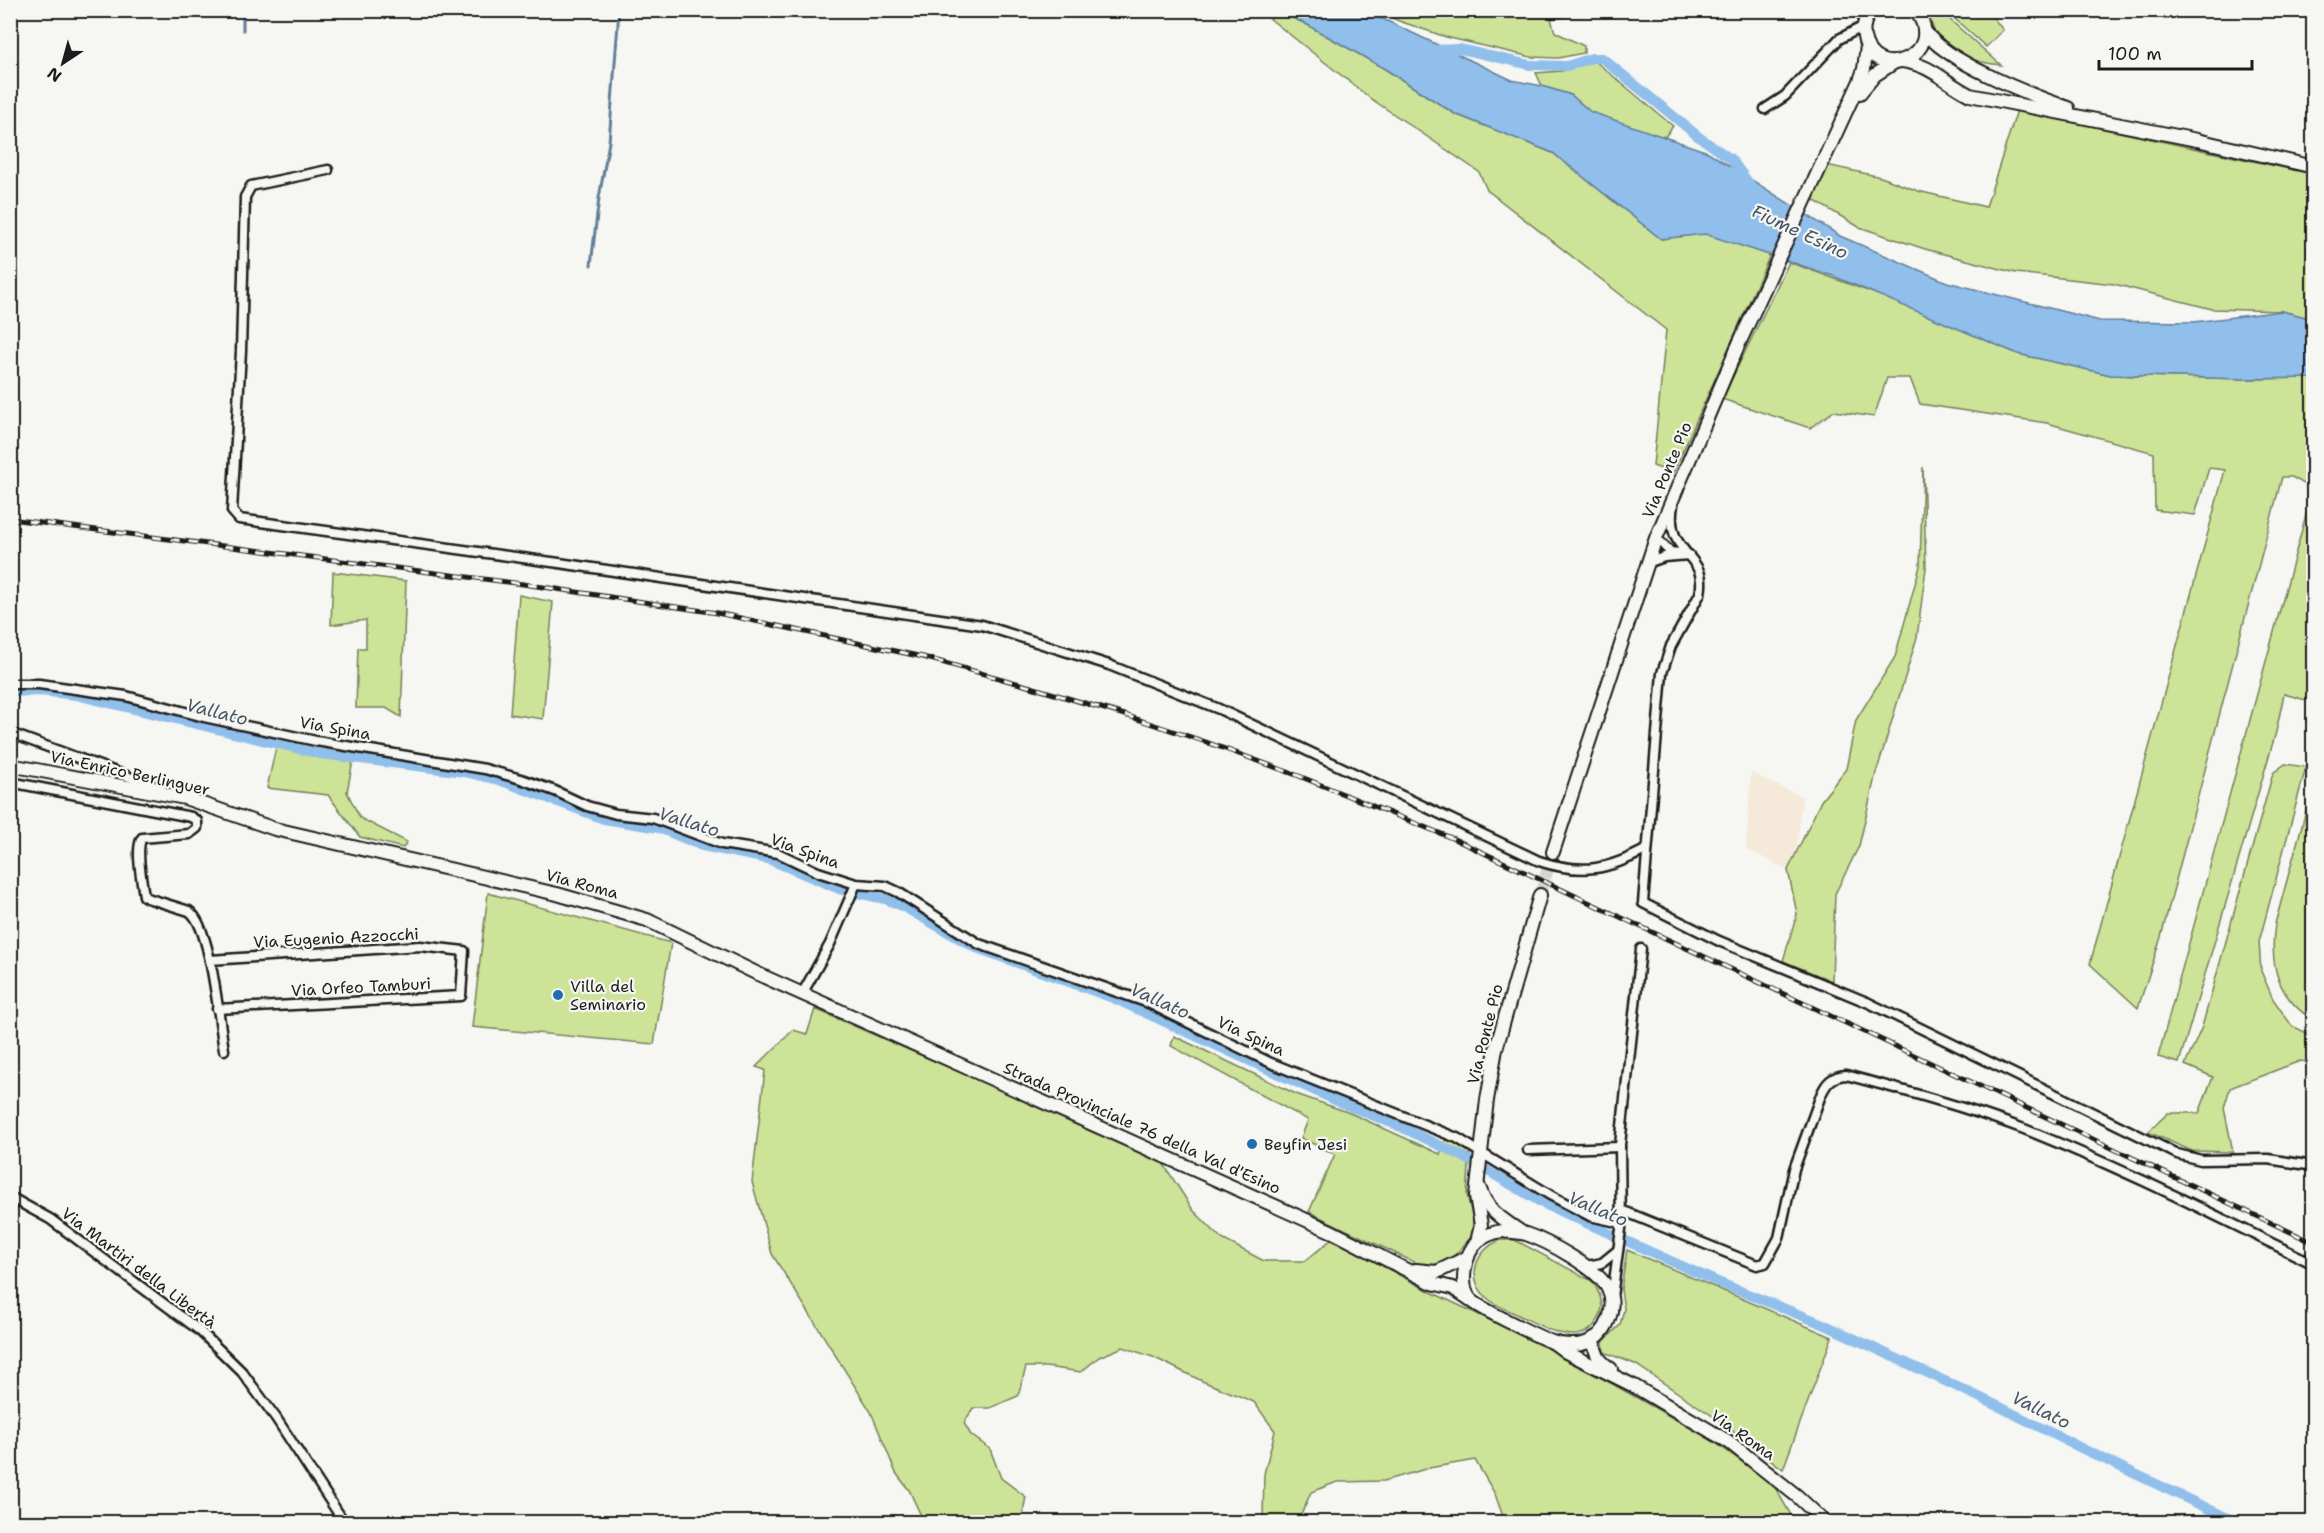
<svg xmlns="http://www.w3.org/2000/svg" width="2324" height="1533" font-family="'Shantell Sans',sans-serif">
	<rect width="100%" height="100%" fill="#f6f6f2"/>
	<filter id="ink" filterUnits="userSpaceOnUse"><feTurbulence type="fractalNoise" baseFrequency=".0167" numOctaves="2"/><feDisplacementMap in="SourceGraphic" scale="12" xChannelSelector="R" yChannelSelector="G"/><feConvolveMatrix kernelMatrix="1 2 1 2 8 2 1 2 1" color-interpolation-filters="sRGB"/></filter>
	<g filter="url(#ink)">
		<path fill="#f5e9da" d="M1751,773L1802,797L1797,849L1788,870L1746,849Z"/>
		<g fill="#cde398" stroke="#74805a" stroke-width="1.5">
			<path d="M1260,11H1276L1304,23L1385,69L1455,114L1553,153L1661,239L1705,233L1770,255L1673,473L1653,466L1666,330L1487,190L1479,172L1370,98Z"/>
			<path d="M1377,11H1562L1568,16L1551,19L1555,32L1584,46V53L1558,58L1531,57L1446,37L1399,21Z"/>
			<path d="M1928,11H1940L2001,65C1978,63 1948,54 1935,33C1932,26 1930,18 1928,11Z"/>
			<path d="M1946,11H1988L2003,30L1986,47Z"/>
			<path d="M1595,61L1673,126L1664,138L1590,112L1571,95L1542,86L1536,73L1562,71Z"/>
			<path d="M2017,110L2313,174V319L2282,311L2212,309L2114,284L2016,273L1925,249L1859,227L1813,200L1827,165L1881,177L1918,191L1986,207Z"/>
			<path d="M1789,262L1898,302L2018,354L2111,375L2243,379L2313,378V702L2284,694L2276,732L2179,1063L2158,1057L2313,489L2292,477H2282L2161,937L2138,1008L2090,964L2225,470L2209,468L2195,515L2155,510L2154,453L2047,423L1920,404L1910,378H1887L1874,417L1834,411L1810,428L1722,399Z"/>
			<path d="M1923,467L1926,568L1917,637L1875,777L1859,846L1835,894L1832,981L1783,961L1797,914L1788,870L1821,801L1846,769L1856,720L1895,657L1920,566Z"/>
			<path d="M333,572L406,581L401,717L386,708H356L358,648H366V620L331,625Z"/>
			<path d="M519,595L553,602L543,719L510,714Z"/>
			<path d="M276,736L355,751L347,792L360,818L407,842L403,848L360,837L328,795L267,788L276,747Z"/>
			<path d="M2285,764L2306,767L2259,942L2261,971L2273,999L2292,1026L2313,1036V1063L2300,1061L2230,1088L2224,1108L2233,1152L2192,1151L2148,1132L2168,1113H2199L2213,1077L2185,1065L2202,1027L2273,773Z"/>
			<path d="M2313,785V1020C2277,997 2269,965 2275,924Z"/>
			<path d="M488,893L671,943L654,1044L472,1027Z"/>
			<path d="M815,1009L1161,1160L1193,1210L1222,1239L1264,1261H1305L1332,1239L1431,1292L1547,1347L1710,1439L1773,1484L1795,1522H1505L1495,1494L1475,1460L1429,1468L1384,1481L1337,1482L1311,1492L1298,1522H1271L1263,1517L1264,1474L1275,1431L1254,1402L1202,1381L1153,1357L1123,1347L1099,1357L1081,1372L1046,1367H1026L1018,1396L990,1408H973L964,1423L971,1435L990,1449L1001,1478L1026,1497L1021,1522H924L909,1490L896,1473L871,1412L772,1254L752,1182L765,1070L756,1067L793,1030L807,1034Z"/>
			<path d="M1174,1036L1296,1094L1350,1113L1440,1154L1446,1138L1470,1151L1467,1195L1473,1219L1472,1236L1456,1254L1439,1266H1422L1309,1212L1335,1154L1301,1138L1308,1120L1171,1046Z"/>
			<path d="M1501,1240H1515L1592,1281C1600,1293 1606,1306 1598,1320C1580,1351 1542,1326 1520,1316C1511,1311 1499,1307 1491,1301C1465,1283 1473,1250 1501,1240Z"/>
			<path d="M1627,1250L1832,1337L1783,1469L1714,1417L1635,1364L1604,1352L1603,1342L1620,1325L1624,1309L1621,1290Z"/>
		</g>
		<path fill="#90bfeb" stroke="#627e98" stroke-width="1.5" d="M1276,11H1342L1383,19L1512,80L1542,86L1571,95L1591,112L1708,152L1840,236L1947,282L2100,321L2194,322L2282,311L2313,319V378L2243,379L2111,375L2018,354L1833,276L1705,234L1661,239L1553,153L1455,114L1385,69L1304,23Z"/>
		<g fill="none" stroke-linecap="round" stroke-linejoin="round">
			<g stroke="#627e98" stroke-width="3">
				<path d="M243,30V10"/>
				<path d="M591,265L599,198L609,142L619,10"/>
			</g>
			<g stroke="#90bfeb" stroke-width="10">
				<path d="M1434,50L1460,49L1530,65L1567,66L1592,58H1602L1699,137L1731,159L1751,186"/>
				<path d="M10,692L40,691L76,695L320,754L464,772L499,780L604,819L659,828L702,846L768,859L839,889L885,899L902,906L974,947L1113,998L1335,1100L1399,1126L1462,1156L1544,1204L1720,1283L1823,1324L1996,1405L2083,1449L2236,1522"/>
			</g>
			<path stroke="#d5d5d2" stroke-width="12" stroke-dasharray="12 6" stroke-linecap="butt" d="M1540,895L1553,852"/>
			<defs>
				<g id="minor">
					<path d="M1765,109L1785,96L1839,39L1864,26"/>
					<path d="M328,170L251,186L245,197L241,351L232,511L239,519L559,563L982,625L1109,665L1219,709L1539,861C1582,875 1608,870 1647,849"/>
					<path d="M1673,505C1671,516 1672,529 1676,538C1688,561 1706,564 1700,594L1671,646L1662,673L1643,903L1719,941L1869,1003L2177,1154L2201,1160L2268,1159L2314,1166"/>
					<path d="M1656,538L1670,552L1679,553"/>
					<path d="M1647,563L1664,557L1689,555"/>
					<path d="M10,684H39L126,696L204,717L316,741L485,769L521,779L555,791L587,806L616,814L653,818L722,844L778,853L818,872L856,884L885,886L898,892L979,944L1146,1002L1271,1063L1457,1138L1550,1195L1590,1216L1621,1223"/>
					<path d="M10,733L162,789"/>
					<path d="M10,782L191,817L197,821V828L189,834L142,838C135,848 142,882 144,896L147,898L189,911C211,925 219,1022 224,1050"/>
					<path d="M210,960L420,946L464,951L461,996L217,1009"/>
					<path d="M802,994L830,944L856,884"/>
					<path d="M1528,1150L1620,1147"/>
					<path d="M10,1197L50,1219L199,1330L242,1372L276,1418L344,1522"/>
					<path d="M1621,1210L1757,1265L1765,1263L1779,1238L1794,1169L1821,1095C1826,1083 1832,1076 1846,1075C1906,1091 1966,1107 2024,1129C2123,1168 2218,1217 2314,1264"/>
					<path d="M1587,1266L1602,1263L1618,1250"/>
					<path d="M1612,1297L1621,1229L1620,1145L1641,949"/>
				</g>
				<g id="secondary">
					<path d="M1872,10C1865,18 1862,27 1864,37C1873,87 1951,54 1915,10"/>
					<path d="M1924,30C1945,62 2031,95 2068,108"/>
					<path d="M1902,61C1932,65 1944,82 1970,95L2197,140L2314,167"/>
					<path d="M1860,93L1875,75L1895,62"/>
					<path d="M10,765L185,798L275,829L557,894L647,920L758,974L1333,1232L1432,1283L1453,1288L1471,1300"/>
					<path d="M1553,852L1656,538L1737,348L1860,81L1864,69L1867,46"/>
					<path d="M1479,1187C1487,1211 1501,1218 1521,1232"/>
					<path d="M1503,1231C1510,1232 1519,1232 1526,1234C1547,1241 1599,1269 1608,1289C1617,1307 1608,1334 1588,1342C1578,1347 1562,1345 1552,1342C1539,1337 1479,1308 1471,1300C1458,1285 1465,1253 1478,1241C1486,1235 1494,1232 1503,1231Z"/>
					<path d="M1477,1242L1481,1225L1476,1196L1487,1100L1496,1049L1540,895"/>
					<path d="M1416,1270L1437,1272L1468,1257"/>
					<path d="M1594,1338C1594,1353 1599,1361 1611,1369"/>
					<path d="M1554,1343L1566,1352L1634,1386L1729,1442L1797,1496L1825,1522"/>
				</g>
			</defs>
			<use href="#minor" stroke="#1c1c1c" stroke-width="13"/>
			<use href="#secondary" stroke="#1c1c1c" stroke-width="16"/>
			<use href="#minor" stroke="#f6f6f2" stroke-width="8"/>
			<use href="#secondary" stroke="#f6f6f2" stroke-width="12"/>
			<defs>
				<path id="rail" d="M10,519L523,584L717,613L923,657L1031,687L1128,716L1206,742L1299,776L1454,839L2314,1243"/>
			</defs>
			<use href="#rail" stroke="#1c1c1c" stroke-width="5"/>
			<use href="#rail" stroke="#f6f6f2" stroke-width="3" stroke-dasharray="9" stroke-linecap="butt"/>
		</g>
	</g>
	<g fill="#1f6fb2" stroke="#f6f6f2" stroke-width="2">
		<circle cx="558" cy="995" r="6"/>
		<circle cx="1252" cy="1144" r="6"/>
	</g>
	<g text-anchor="middle" dominant-baseline="central" stroke-width="4.5" stroke-linejoin="round" paint-order="stroke">
		<g font-size="16" fill="#1c1c1c" stroke="#f6f6f2">
			<text transform="translate(1667 470) rotate(-67)">Via Ponte Pio</text>
			<text transform="translate(335 728) rotate(10)">Via Spina</text>
			<text transform="translate(130 773) rotate(12)">Via Enrico Berlinguer</text>
			<text transform="translate(805 851) rotate(20)">Via Spina</text>
			<text transform="translate(582 884) rotate(15)">Via Roma</text>
			<text transform="translate(336 938) rotate(-3)">Via Eugenio Azzocchi</text>
			<text transform="translate(361 987) rotate(-3)">Via Orfeo Tamburi</text>
			<text transform="translate(1485 1034) rotate(-76)">Via Ponte Pio</text>
			<text transform="translate(1251 1036) rotate(25)">Via Spina</text>
			<text transform="translate(1142 1128) rotate(24)">Strada Provinciale 76 della Val d'Esino</text>
			<text transform="translate(139 1268) rotate(37)">Via Martiri della Libertà</text>
			<text transform="translate(1743 1435) rotate(35)">Via Roma</text>
		</g>
		<g font-size="16" fill="#1c1c1c" stroke="#f6f6f2" text-anchor="start">
			<text x="570" y="986">Villa del<tspan x="570" dy="18">Seminario</tspan></text>
			<text x="1264" y="1144">Beyfin Jesi</text>
		</g>
		<g font-size="18" font-style="italic" fill="#455564" stroke="#f6f6f2">
			<text transform="translate(1800 232) rotate(25)">Fiume Esino</text>
			<text transform="translate(217 712) rotate(14)">Vallato</text>
			<text transform="translate(689 822) rotate(17)">Vallato</text>
			<text transform="translate(1160 1001) rotate(24)">Vallato</text>
			<text transform="translate(1598 1209) rotate(23)">Vallato</text>
			<text transform="translate(2041 1410) rotate(26)">Vallato</text>
		</g>
	</g>
	<rect width="2324" height="1533" fill="none" stroke="#f6f6f2" stroke-width="36"/>
	<rect x="18" y="18" width="2288" height="1497" fill="none" stroke="#1c1c1c" stroke-width="2" filter="url(#ink)"/>
	<g transform="translate(63 63) rotate(216)" stroke="#f6f6f2" stroke-width="4.5" paint-order="stroke">
	<path d="M0-4.5L10 22L0 15L-10 22Z" fill="#1c1c1c"/>
	<text y="-9" font-size="16" font-weight="bold" text-anchor="middle" fill="#1c1c1c">N</text>
	</g>
	<path d="M2099 60v9h153v-9" fill="none" stroke="#1c1c1c" stroke-width="3"/>
	<text x="2108" y="60" font-size="18" fill="#1c1c1c" stroke="#f6f6f2" stroke-width="4.5" paint-order="stroke">100 m</text>
</svg>
